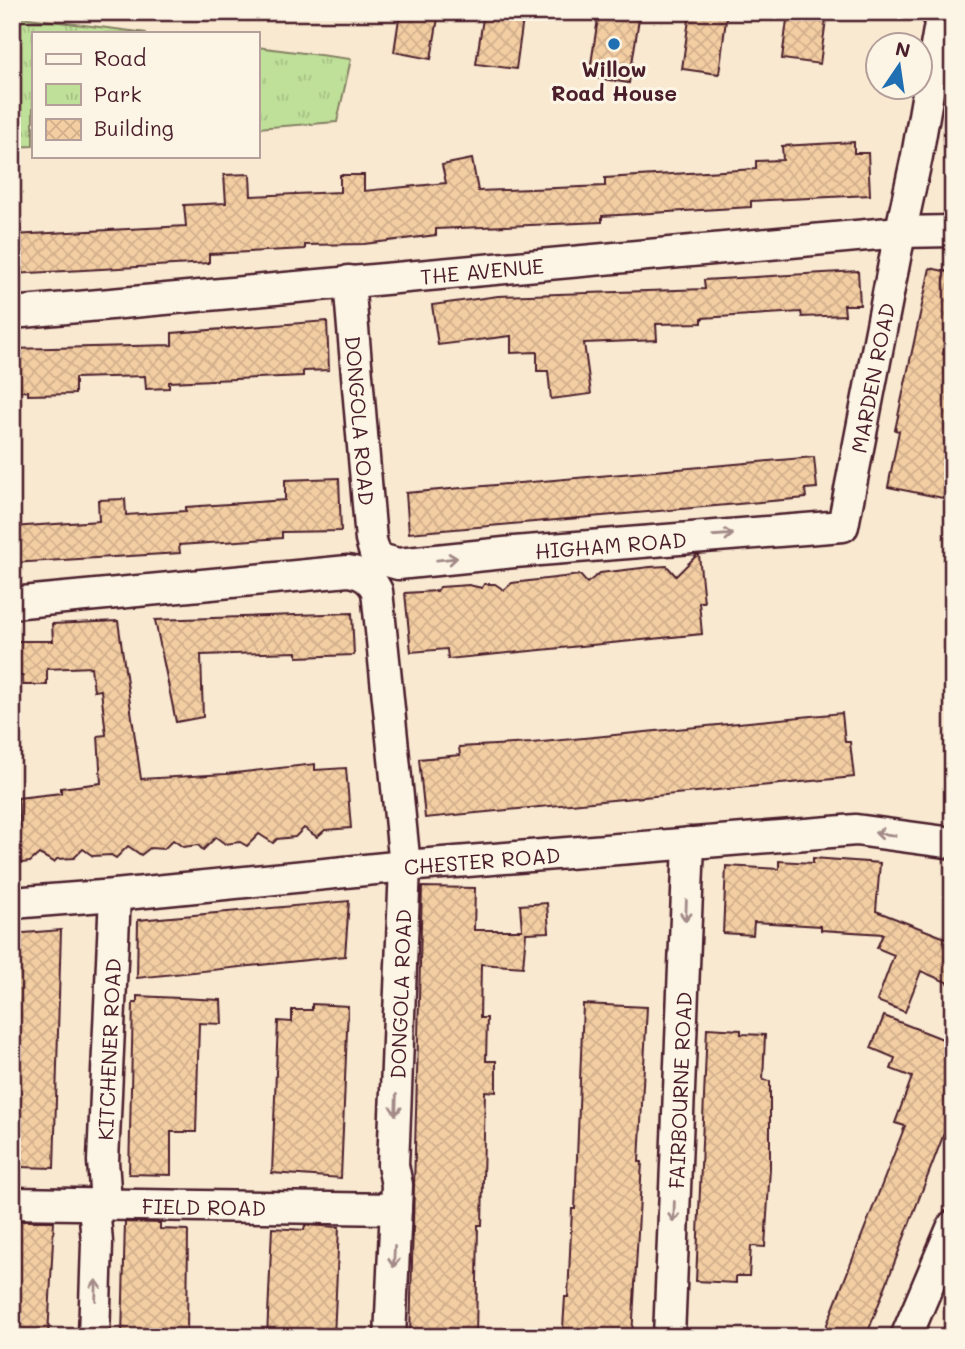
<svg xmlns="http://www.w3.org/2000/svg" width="965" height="1349" font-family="Mali,sans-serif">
	<defs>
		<pattern id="park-tufts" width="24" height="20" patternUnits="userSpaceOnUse" patternTransform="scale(1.75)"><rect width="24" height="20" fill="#bfe099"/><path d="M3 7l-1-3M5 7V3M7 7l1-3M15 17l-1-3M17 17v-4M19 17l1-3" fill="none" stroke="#a6c084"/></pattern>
		<pattern id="building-cross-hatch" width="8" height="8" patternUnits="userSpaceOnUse" patternTransform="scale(1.75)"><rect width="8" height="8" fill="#f3cea3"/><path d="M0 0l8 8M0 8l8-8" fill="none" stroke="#d2b08c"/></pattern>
	</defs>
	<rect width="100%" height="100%" fill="#f9e9d1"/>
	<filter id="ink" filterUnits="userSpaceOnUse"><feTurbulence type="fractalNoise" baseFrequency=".0143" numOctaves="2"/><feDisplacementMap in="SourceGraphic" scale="14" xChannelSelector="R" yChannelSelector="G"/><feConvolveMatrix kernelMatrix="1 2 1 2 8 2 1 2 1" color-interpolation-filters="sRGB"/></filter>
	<g filter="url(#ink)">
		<g fill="url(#park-tufts)" stroke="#848062" stroke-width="2">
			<path d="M12,16L147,33H33V146L12,147Z"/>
			<path d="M257,47L351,59L337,122L257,128Z"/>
		</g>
		<g fill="url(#building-cross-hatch)" stroke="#4a1f2b" stroke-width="2">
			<path d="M400,12H439L431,59L394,52Z"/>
			<path d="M484,12H524L516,69L476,64Z"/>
			<path d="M599,12H640L629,83L589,77Z"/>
			<path d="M690,12H727L719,74L682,69Z"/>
			<path d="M788,12H827L820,64L782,59Z"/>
			<path d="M854,142V153H868L870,195L751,201V207L602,216V222L436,229V235L364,244L305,245V249L209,254V263L12,274V235L186,226L184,205L226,203L224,175L250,174L251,196L340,192V175H364V191L446,183L442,165L472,159L478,191L605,186V178L756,169V161L783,160L782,146Z"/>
			<path d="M930,268L953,273V309L943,354L950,356L949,362L953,363V500L888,487L899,431L895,430Z"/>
			<path d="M858,271L860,305H844L845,315L802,317L801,312L702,318V323L656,324L657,340L584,343L591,394L551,399L548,371H537V352L511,353V336L438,345L432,305L498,296L705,289L704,280Z"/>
			<path d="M327,321L329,370L303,371V376L169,382V388L146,389L145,376L75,378V394L28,395V391H12V349L172,345V333Z"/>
			<path d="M814,457L817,488L805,489L806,498L409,533L406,493Z"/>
			<path d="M339,478L341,531L282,532V538L179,545L180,553L12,563V527L99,521L98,500L125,499L126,515L186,511V507L285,500V480Z"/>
			<path d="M697,555H699L704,602H699L702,634L448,659L447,649L411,652L405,593L437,591L440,587L469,585L482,588L484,584H495L504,590L512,583L580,575L587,583L600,573L650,567L667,566L676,576Z"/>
			<path d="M352,613L354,655L297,657V652L201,655L203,717L176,722L155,620Z"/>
			<path d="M118,621L141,779L226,774L315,764V770L346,768L351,828L325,830L317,837L304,828L295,837L277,839L273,843L259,834L247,846L240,842L225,844L216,837L203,850L198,845L183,847L173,840L164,849L150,848L141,855L128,846L116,858L111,855L93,856L83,849L74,858L57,859L54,862L39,854L30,862L12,864V825H20L18,798L61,793V788L101,783L98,736L106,735L101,690L94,691L91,667L47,669V685H23V676H12V641H53L52,624Z"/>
			<path d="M842,713L845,742H850L854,777L425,818L419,759L460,755L459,747L532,743Z"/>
			<path d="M813,858L880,863L876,911L953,941V985L921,971L905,1012L877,1001L894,955L877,948L883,934L821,930V926L754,922L753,935L723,933L726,866L779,869V861L813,863Z"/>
			<path d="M422,887L475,888L474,930H522L520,905L547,903L549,932L526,933L523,967L481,964L480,1018H487L486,1061H496V1092L485,1091L482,1225H478L476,1337H410Z"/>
			<path d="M349,901L345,956L137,978L138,920Z"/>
			<path d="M61,930L54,1168L19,1167V1159H12V934Z"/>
			<path d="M137,996L221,1000L222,1024L199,1023L196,1132H171V1175L129,1174L133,1003H137Z"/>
			<path d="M312,1004L348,1006L341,1178L272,1173L278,1021L292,1022V1010H312Z"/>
			<path d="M583,1004L647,1007L639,1162H642L632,1337H598L599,1331L563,1328L565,1297H568L572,1209H575Z"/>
			<path d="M884,1016L953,1043V1110L866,1337H822L905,1126L895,1123L912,1077L891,1069L895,1058L871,1048Z"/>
			<path d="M707,1028L741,1030V1034L765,1035L763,1080L770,1081V1168L765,1247L751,1246L749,1276H736V1283L696,1281Z"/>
			<path d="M12,1221H54L48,1337H12Z"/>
			<path d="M125,1222L160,1223V1229L188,1230L187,1337H122Z"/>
			<path d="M305,1225L339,1227L334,1337H267L272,1228L304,1230Z"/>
		</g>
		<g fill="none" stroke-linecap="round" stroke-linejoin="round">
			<defs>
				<g id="street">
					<path id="s1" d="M349,281L371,540L375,554L380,559L398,564L514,552L843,526L896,253L917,156L942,12"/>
					<path id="s2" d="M12,313L900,232L953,231"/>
					<path d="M12,603L348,571C362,573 371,578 377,591L405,866L393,1165L397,1185L390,1337"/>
					<path id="s3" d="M12,903L115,895L405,866L856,830L953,843"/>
					<path id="s4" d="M12,1203L396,1209"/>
					<path id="s5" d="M106,1203L103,1161L115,895"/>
					<path d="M94,1204L97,1243L94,1337"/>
					<path id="s6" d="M669,1337L689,843"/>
					<path d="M906,1337L953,1226"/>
				</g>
			</defs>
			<use href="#street" stroke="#4a1f2b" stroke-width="35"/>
			<use href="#street" stroke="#fcf5e5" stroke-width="30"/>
		</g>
		<defs><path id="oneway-shaft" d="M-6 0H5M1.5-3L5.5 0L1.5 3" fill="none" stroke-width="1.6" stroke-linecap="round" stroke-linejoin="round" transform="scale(1.75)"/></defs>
		<g stroke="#a38a88">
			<use href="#oneway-shaft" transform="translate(723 535) rotate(-4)"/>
			<use href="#oneway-shaft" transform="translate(447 559) rotate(-6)"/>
			<use href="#oneway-shaft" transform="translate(885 834) rotate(-172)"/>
			<use href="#oneway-shaft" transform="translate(686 911) rotate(92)"/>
			<use href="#oneway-shaft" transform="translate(396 1105) rotate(92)"/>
			<use href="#oneway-shaft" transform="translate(674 1212) rotate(92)"/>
			<use href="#oneway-shaft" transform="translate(394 1257) rotate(93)"/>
			<use href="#oneway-shaft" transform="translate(96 1290) rotate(-88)"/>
		</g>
	</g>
	<circle fill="#1f6fb2" stroke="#fcf5e5" stroke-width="2.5" cx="614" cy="44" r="7"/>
	<g text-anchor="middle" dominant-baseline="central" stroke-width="6" stroke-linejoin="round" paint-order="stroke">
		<g font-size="21" font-weight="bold" fill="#4a1f2b" stroke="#fcf5e5">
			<text x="614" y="68">Willow<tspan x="614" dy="24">Road House</tspan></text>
		</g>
		<g font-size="21" fill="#4a1f2b" stroke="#fcf5e5">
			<text stroke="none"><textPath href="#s2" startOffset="472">THE AVENUE</textPath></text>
			<text stroke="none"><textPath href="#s1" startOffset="898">MARDEN ROAD</textPath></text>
			<text stroke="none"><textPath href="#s1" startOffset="140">DONGOLA ROAD</textPath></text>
			<text stroke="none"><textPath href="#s1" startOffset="514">HIGHAM ROAD</textPath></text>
			<text stroke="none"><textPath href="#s3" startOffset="472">CHESTER ROAD</textPath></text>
			<text transform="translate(400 994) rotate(-88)">DONGOLA ROAD</text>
			<text stroke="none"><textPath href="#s5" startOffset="154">KITCHENER ROAD</textPath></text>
			<text stroke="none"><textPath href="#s6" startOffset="247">FAIRBOURNE ROAD</textPath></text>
			<text stroke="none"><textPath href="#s4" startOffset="192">FIELD ROAD</textPath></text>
		</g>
	</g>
	<rect width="965" height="1349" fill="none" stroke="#fcf5e5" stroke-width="42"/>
	<rect x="21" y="21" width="923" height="1307" fill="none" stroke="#4a1f2b" stroke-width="2.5" filter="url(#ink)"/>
	<rect x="32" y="32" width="228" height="126" fill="#fcf5e5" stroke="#b59f9b" stroke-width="2"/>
	<rect x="46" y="54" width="35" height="10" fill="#fcf5e5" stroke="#b59f9b" stroke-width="2"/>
	<text x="94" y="66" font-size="21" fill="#4a1f2b">Road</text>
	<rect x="46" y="84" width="35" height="21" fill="url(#park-tufts)" stroke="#b59f9b" stroke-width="2"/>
	<text x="94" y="102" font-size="21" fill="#4a1f2b">Park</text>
	<rect x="46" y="119" width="35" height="21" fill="url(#building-cross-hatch)" stroke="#b59f9b" stroke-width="2"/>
	<text x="94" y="136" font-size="21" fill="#4a1f2b">Building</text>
	<g transform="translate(899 66) rotate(13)"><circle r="33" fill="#fcf5e5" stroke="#b59f9b" stroke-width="2"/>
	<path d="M0-5L12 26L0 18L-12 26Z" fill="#1f6fb2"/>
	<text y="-10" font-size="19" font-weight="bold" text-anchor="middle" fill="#4a1f2b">N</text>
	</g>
</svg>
